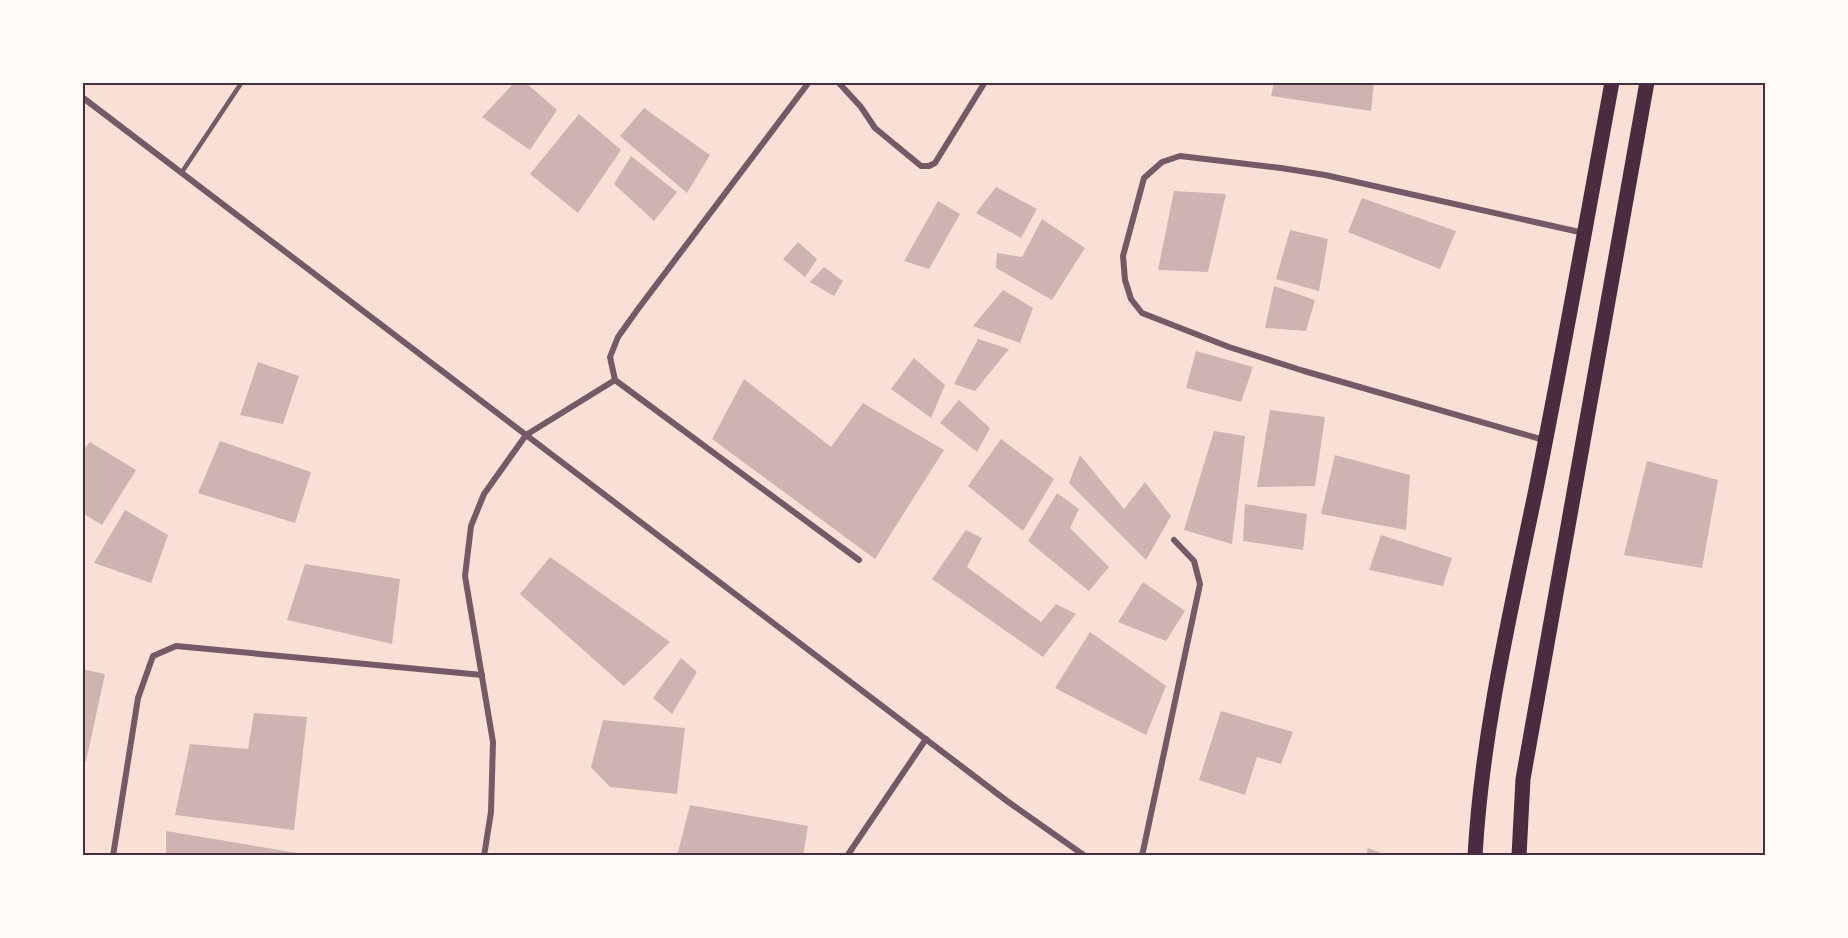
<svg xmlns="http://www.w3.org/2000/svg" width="1848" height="938" font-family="'Roboto Condensed',sans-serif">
	<rect width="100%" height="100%" fill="#f7e1d7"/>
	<g fill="#ccb4b1">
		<path d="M515,82H525L557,110L530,150L482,117Z"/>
		<path d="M1274,82H1374L1371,111L1271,96Z"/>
		<path d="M644,108L710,155L687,193L620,136Z"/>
		<path d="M579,114L621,150L578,213L530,174Z"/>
		<path d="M631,156L677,192L654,221L614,184Z"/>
		<path d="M996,187L1037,209L1021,238L976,213Z"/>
		<path d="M1174,191L1226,194L1208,272L1158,270Z"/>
		<path d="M1362,198L1456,231L1440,269L1348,232Z"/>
		<path d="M938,201L960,214L929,269L904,261Z"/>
		<path d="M1042,219L1085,248L1052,300L996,268L997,253L1022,257Z"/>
		<path d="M1290,230L1328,239L1319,291L1276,279Z"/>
		<path d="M798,242L817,259L805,277L783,259Z"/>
		<path d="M824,267L843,281L834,296L810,282Z"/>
		<path d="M1274,286L1315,300L1306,331L1265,328Z"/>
		<path d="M1003,290L1033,308L1020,343L973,326Z"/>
		<path d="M978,339L1009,349L975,391L954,384Z"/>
		<path d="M1196,351L1253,367L1241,402L1186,388Z"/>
		<path d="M914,358L945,385L931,418L891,389Z"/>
		<path d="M258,362L299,376L283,424L240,415Z"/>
		<path d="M744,379L831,447L863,403L944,450L875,559L712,439Z"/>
		<path d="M959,400L990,428L977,452L940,423Z"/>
		<path d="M1270,410L1325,417L1315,486L1257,487Z"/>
		<path d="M1214,431L1245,436L1232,544L1184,530Z"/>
		<path d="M1001,439L1054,479L1023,531L968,486Z"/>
		<path d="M220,441L311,472L295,523L198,493Z"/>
		<path d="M90,442L136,470L102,525L82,513V451Z"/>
		<path d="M1080,455L1124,509L1145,482L1171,516L1146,560L1069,483Z"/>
		<path d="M1335,455L1410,475L1406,530L1321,514Z"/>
		<path d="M1647,461L1718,480L1702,568L1624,555Z"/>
		<path d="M1057,493L1079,509L1070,528L1109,567L1089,591L1028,541Z"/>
		<path d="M1245,504L1307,514L1303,550L1243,541Z"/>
		<path d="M125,510L168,535L151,583L94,563Z"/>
		<path d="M966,530L982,538L967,567L1041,622L1056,604L1076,614L1043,657L932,579Z"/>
		<path d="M1381,535L1452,558L1443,586L1369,570Z"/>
		<path d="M550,557L670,642L624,686L520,594Z"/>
		<path d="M305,564L400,579L392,644L287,620Z"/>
		<path d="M1143,582L1185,611L1166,641L1118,622Z"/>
		<path d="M1090,632L1166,686L1146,735L1055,688Z"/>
		<path d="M681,658L697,672L672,714L653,698Z"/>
		<path d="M82,669L105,674L86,761L82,760Z"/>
		<path d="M1221,711L1293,732L1281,764L1257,757L1245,795L1199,780Z"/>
		<path d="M254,713L307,717L294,830L175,815L190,744L248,749Z"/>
		<path d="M603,720L685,728L677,794L610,787L591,767Z"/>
		<path d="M690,805L808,826L803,856H677Z"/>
		<path d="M166,831L297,853L296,856H166Z"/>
		<path d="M1368,848L1386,855V856H1366Z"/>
	</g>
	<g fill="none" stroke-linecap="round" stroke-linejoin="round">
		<path stroke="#755966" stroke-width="4.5" d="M182,172L242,82"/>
		<g stroke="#755966" stroke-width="6">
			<path d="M809,82L638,309L618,337L610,357L615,380L859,560"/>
			<path d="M838,82L861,107L875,128L921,166H929L935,163L985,82"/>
			<path d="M82,97L1007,801L1085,856"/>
			<path d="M1544,440L1304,371L1229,347L1142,313L1131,299L1125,280L1123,256L1144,178L1162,162L1180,156L1281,168L1325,175L1584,233"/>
			<path d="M113,856L138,698L153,656L176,646L482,675"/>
			<path d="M484,856L491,812L493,742L465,576L471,526L484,494L526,435L615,380"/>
			<path d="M847,856L926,739"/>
			<path d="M1142,856L1200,584L1194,561L1174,540"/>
		</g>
		<g stroke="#4a2c40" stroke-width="15">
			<path d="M1475,856C1482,731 1511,610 1536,489C1563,354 1587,218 1612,82"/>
			<path d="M1519,856L1523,779L1647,82"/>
		</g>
	</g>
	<rect width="1848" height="938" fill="none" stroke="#fffaf5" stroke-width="168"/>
	<rect x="84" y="84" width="1680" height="770" fill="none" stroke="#4a2c40" stroke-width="2"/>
</svg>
